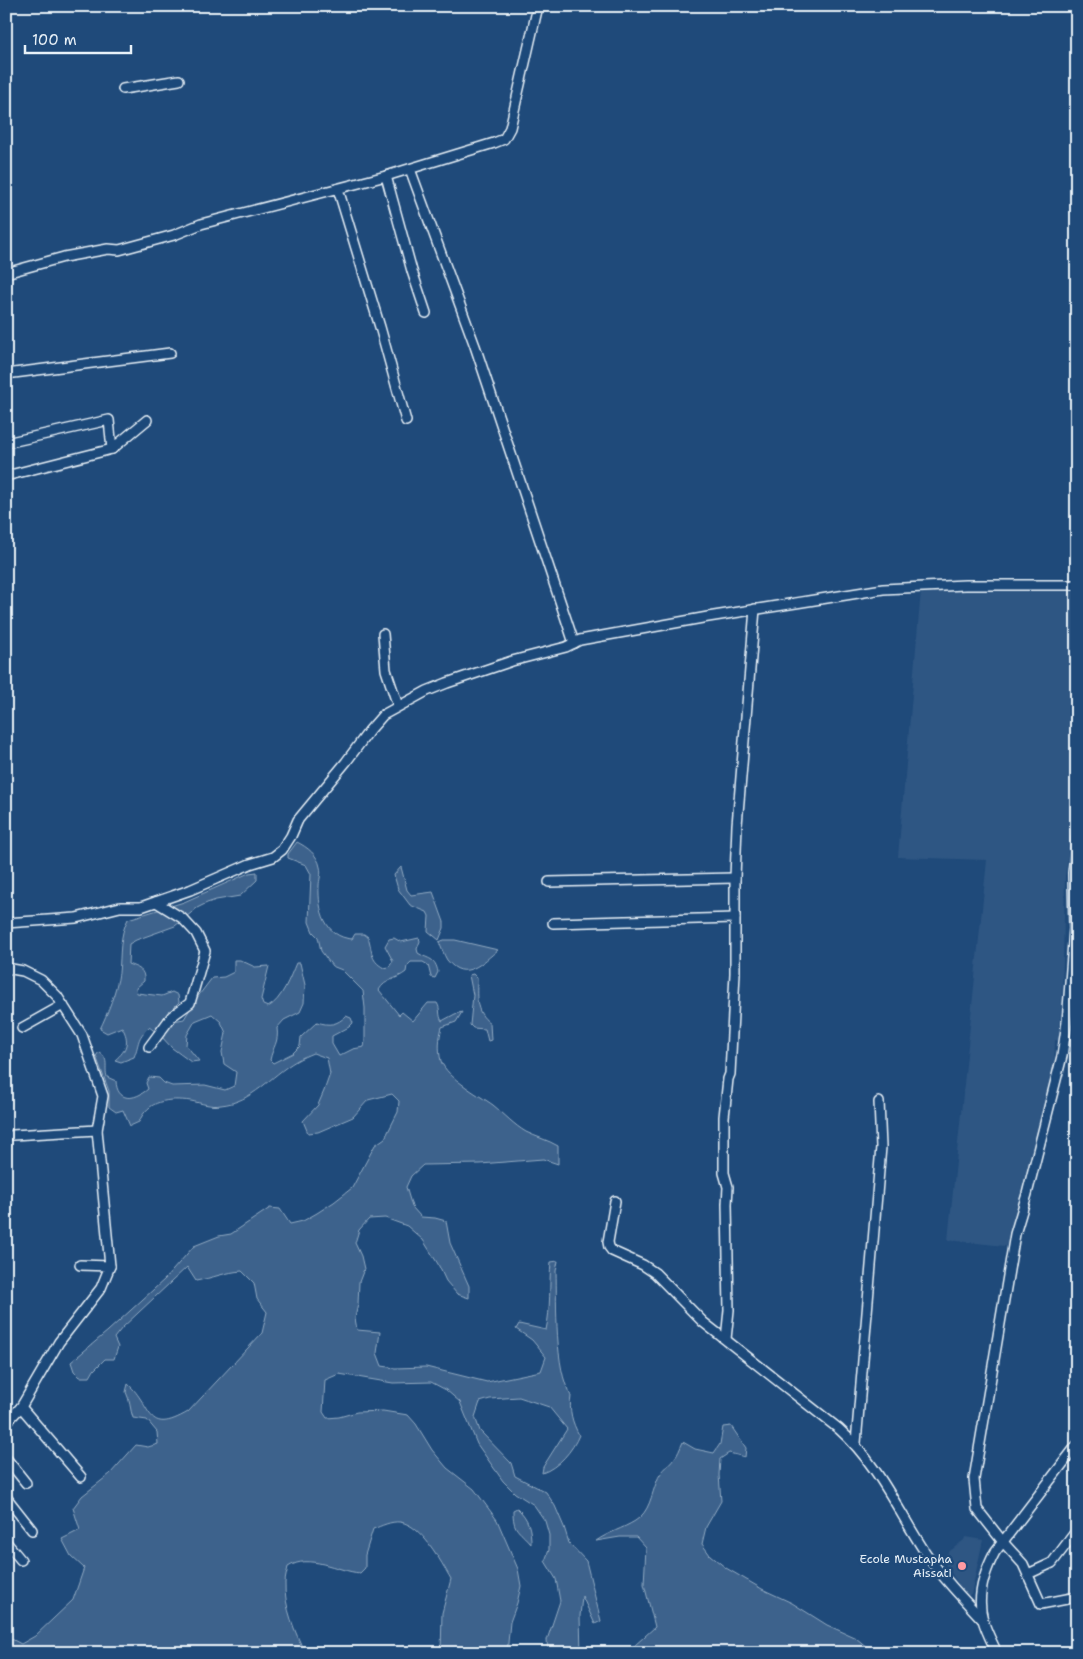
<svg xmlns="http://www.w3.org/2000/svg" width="1083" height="1659" font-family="'Shantell Sans',sans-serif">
	<rect width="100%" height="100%" fill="#1f4a7a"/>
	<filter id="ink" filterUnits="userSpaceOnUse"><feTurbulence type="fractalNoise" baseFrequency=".02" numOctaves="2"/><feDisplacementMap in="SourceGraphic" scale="10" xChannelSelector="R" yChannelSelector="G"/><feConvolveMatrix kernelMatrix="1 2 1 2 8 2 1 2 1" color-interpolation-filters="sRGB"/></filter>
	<g filter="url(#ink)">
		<g fill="#2e5683">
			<path d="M921,590H1077V804L1065,876L1062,998L1059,1041L1055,1040L1054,1078L1036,1139L1014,1247L948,1240L987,860L898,857Z"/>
			<path d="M965,1537L983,1540L971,1595H966L941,1558L964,1540Z"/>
		</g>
		<g fill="#3c628c" stroke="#92aac2">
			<path d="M297,842C307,847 318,855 320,867C322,874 319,880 319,886C318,910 325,937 352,939L355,934H364L368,937C373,951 369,960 384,968L389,967L393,961L385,946L389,939L394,938L401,942L419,938L420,941L417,949L418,953C429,960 435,957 438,972L435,978L431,977L428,965L423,962H411L407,966L406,972C396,980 385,979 379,990L399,1015L402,1012L413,1021L428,1003H437C441,1009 438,1015 442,1021L455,1014L462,1012L456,1022L442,1027C439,1038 438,1049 441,1061C447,1078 479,1095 493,1105C504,1114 514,1125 526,1132C536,1137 548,1140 558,1146V1164L543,1159L480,1164L423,1165L411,1176L406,1187L412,1207L421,1217L435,1218L446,1221L450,1243L469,1286V1298L457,1294L446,1281L438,1264L423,1240L407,1226L385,1218L369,1219L359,1230L355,1243L361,1256L364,1269L359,1282L358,1304L355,1318L357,1330L380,1332L377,1353L382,1366L395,1368L426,1367L487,1382L541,1371L546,1357L532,1340L516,1329L519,1324L546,1330C551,1308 549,1285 551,1262L558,1261L556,1271C557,1304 554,1368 571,1396C569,1411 572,1422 579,1435C573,1450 558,1468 542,1473L543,1467L567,1429L549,1407L519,1397L490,1399L480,1402L475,1417L480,1431L511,1463L515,1476L546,1492L555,1506L564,1527L569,1543L586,1561L601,1621L595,1624L582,1596L580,1616L581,1653H548L547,1640L560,1601L556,1579L545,1561L549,1550V1535L545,1521L534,1505L515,1493L503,1481L477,1444L460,1402L446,1390L431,1382L393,1383L339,1374L325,1380L323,1412L327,1418L339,1417L357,1412L383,1411L408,1415L416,1424L432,1450L447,1468L474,1489L497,1520L518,1569L521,1586L517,1603L510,1622L507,1653H441L442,1613L451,1579C441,1562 422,1525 400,1522C391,1521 381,1526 373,1529L365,1555V1568L360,1573C337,1571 309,1553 288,1567C287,1572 285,1578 285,1583C284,1607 295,1632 305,1653H6V1636L21,1644L35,1636L73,1600L84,1568L71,1556L62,1539L80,1530L73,1508L82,1496L110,1474L136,1445L148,1447L158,1444L157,1432L147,1420L133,1418C130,1409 130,1400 126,1392L128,1384C153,1406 145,1437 188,1412L262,1333L267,1312L257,1299L254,1283L242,1271C226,1272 212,1278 196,1281L187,1267L122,1328L114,1338L118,1347L114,1359H105L94,1370L90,1377H80L74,1371L71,1362L108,1331L165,1279L194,1246L219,1236L231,1234L270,1208L280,1209L290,1224L303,1221L317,1213L334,1202L352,1188L375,1145L385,1138L398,1112L399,1101L392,1094L368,1100L353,1117L318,1132L308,1133L303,1121L318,1105L324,1091L330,1074L327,1058L313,1053C308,1055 301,1058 296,1061C270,1076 253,1102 221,1105C211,1107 201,1103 191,1101C168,1098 148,1100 139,1122L130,1126L123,1110L116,1112L109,1107V1091L96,1056L99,1052C110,1059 104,1067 107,1077L116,1081C117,1102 134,1101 148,1089L146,1083L149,1077L159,1078L164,1083L172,1086L205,1085L225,1090L234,1086L236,1072L224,1064L222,1052L226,1033L221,1022L212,1014L195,1021L187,1035L186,1045L199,1061L191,1062L172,1048L160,1035L149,1027C136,1039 140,1042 134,1057L121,1062L115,1060C127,1050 130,1041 122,1027L107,1033L100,1029C107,1015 117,989 119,973C121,954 119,936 128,919L184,902L249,873L257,872V880L240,896L216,900L207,903L197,908L175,926L136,940L129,944L128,964C138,968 145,969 144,981L136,988L137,993L162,996L172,992L178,995L179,1002L163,1018L168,1022L184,1019L196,999L212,978L224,977L234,972V960H240L255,967L269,966L261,999L263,1005L268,1007C282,1000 290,977 296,963H300L305,985L304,1003L300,1012L284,1020L277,1028C279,1043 273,1046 270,1060L273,1063L293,1053L300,1046L301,1037L317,1022C329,1026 337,1025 346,1016L351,1018L353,1023L349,1027L332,1036V1044L339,1056L353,1049L364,1047L365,1041V1008L363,991L342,970L332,966L321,951L318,937L313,932L309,922L311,874L306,865L288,858V854Z"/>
			<path d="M401,867L407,890L411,895L433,892L444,922V928L439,940L428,931L429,916L427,912L410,905L398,889L394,875Z"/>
			<path d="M444,940H455L498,950C483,962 465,983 447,960C444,955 441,947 439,942Z"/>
			<path d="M473,974L477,978C477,995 474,1012 490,1023L491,1040L488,1041L485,1029L473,1028L470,1025L473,995L469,975Z"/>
			<path d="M731,1426L746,1448L745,1457L729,1453L720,1459L719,1475L721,1501L706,1527L702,1544L710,1555L726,1568L762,1589L792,1603L827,1625L856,1638L874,1653H635L634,1646L655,1627L644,1584L646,1548L636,1537H620L596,1541C609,1532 622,1529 635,1521C650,1512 651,1495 657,1481C660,1471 668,1467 674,1459C678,1455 680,1448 683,1442L695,1449L714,1453L720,1444L723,1427Z"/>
			<path d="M517,1508C529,1519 531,1529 531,1544C518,1529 513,1531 513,1510Z"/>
		</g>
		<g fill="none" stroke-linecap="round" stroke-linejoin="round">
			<defs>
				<g id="minor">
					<path d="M123,89L179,80"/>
					<path d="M410,169L475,346L574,643"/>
					<path d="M386,176L412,271L426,313"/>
					<path d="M338,189L380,327L406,421"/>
					<path d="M6,273L64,257L108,249L119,250L174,235L201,224L386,176L494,143L504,139L510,128L538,6"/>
					<path d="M6,374L170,353"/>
					<path d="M6,443L109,420L112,449"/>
					<path d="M6,476L112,449L147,420"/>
					<path d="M383,634L386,670L398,706"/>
					<path d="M1077,835L1073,873L1074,929L1067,1022L1062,1056L1027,1194L1015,1234L974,1479L977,1509L1003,1542L1023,1564L1041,1604L1077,1597"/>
					<path d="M549,882L735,878"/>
					<path d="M6,923L76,918L120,907H141L190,890L250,864L273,857L282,850L291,836L298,820L346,762L369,731L383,715L427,691L447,683L512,661L566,647L580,640L708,617L883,589L965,585H1077"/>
					<path d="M553,923L735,918"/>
					<path d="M6,968L23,971L41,980L57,996L82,1035L103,1096L97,1130L110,1266L101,1288L59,1342L21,1407L6,1423"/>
					<path d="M22,1028L63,1005"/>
					<path d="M149,1047L172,1016L190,1003L205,951L196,933L182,918L156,902"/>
					<path d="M13,1135L97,1130"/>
					<path d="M615,1201L608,1242L609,1247L612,1251L643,1265L655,1273L703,1322L839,1429C878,1464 897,1509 925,1552C941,1576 962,1598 982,1619"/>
					<path d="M80,1265L110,1266"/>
					<path d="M726,1339L729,1310L727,1204L728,1187L724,1173V1117L728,1079L730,1074L735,973V878L737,825L755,609"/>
					<path d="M21,1407L81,1477"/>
					<path d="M856,1443L881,1147L879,1102"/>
					<path d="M6,1458L26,1483"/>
					<path d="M6,1497L32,1530"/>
					<path d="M6,1542L21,1560"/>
					<path d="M1028,1574L1052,1563L1077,1530"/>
					<path d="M997,1653C992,1642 986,1631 983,1620C976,1597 985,1571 995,1552L1077,1445"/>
				</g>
			</defs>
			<use href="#minor" stroke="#e8f1f8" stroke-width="12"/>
			<use href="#minor" stroke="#1f4a7a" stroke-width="9"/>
		</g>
	</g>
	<circle fill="#ff9aa2" stroke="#1f4a7a" stroke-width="2" cx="962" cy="1566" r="5"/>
	<g text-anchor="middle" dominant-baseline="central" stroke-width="5" stroke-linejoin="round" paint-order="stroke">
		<g font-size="12" fill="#e8f1f8" stroke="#1f4a7a" text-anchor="end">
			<text x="952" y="1559">Ecole Mustapha<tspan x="952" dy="14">Aissati</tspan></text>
		</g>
	</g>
	<rect width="1083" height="1659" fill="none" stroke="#1f4a7a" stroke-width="25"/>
	<rect x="12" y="12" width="1058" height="1634" fill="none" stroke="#e8f1f8" stroke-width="2" filter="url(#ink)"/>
	<path d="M25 45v8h106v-8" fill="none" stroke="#e8f1f8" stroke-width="2.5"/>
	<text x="32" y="45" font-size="15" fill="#e8f1f8" stroke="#1f4a7a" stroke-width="4" paint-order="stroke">100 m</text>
</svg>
